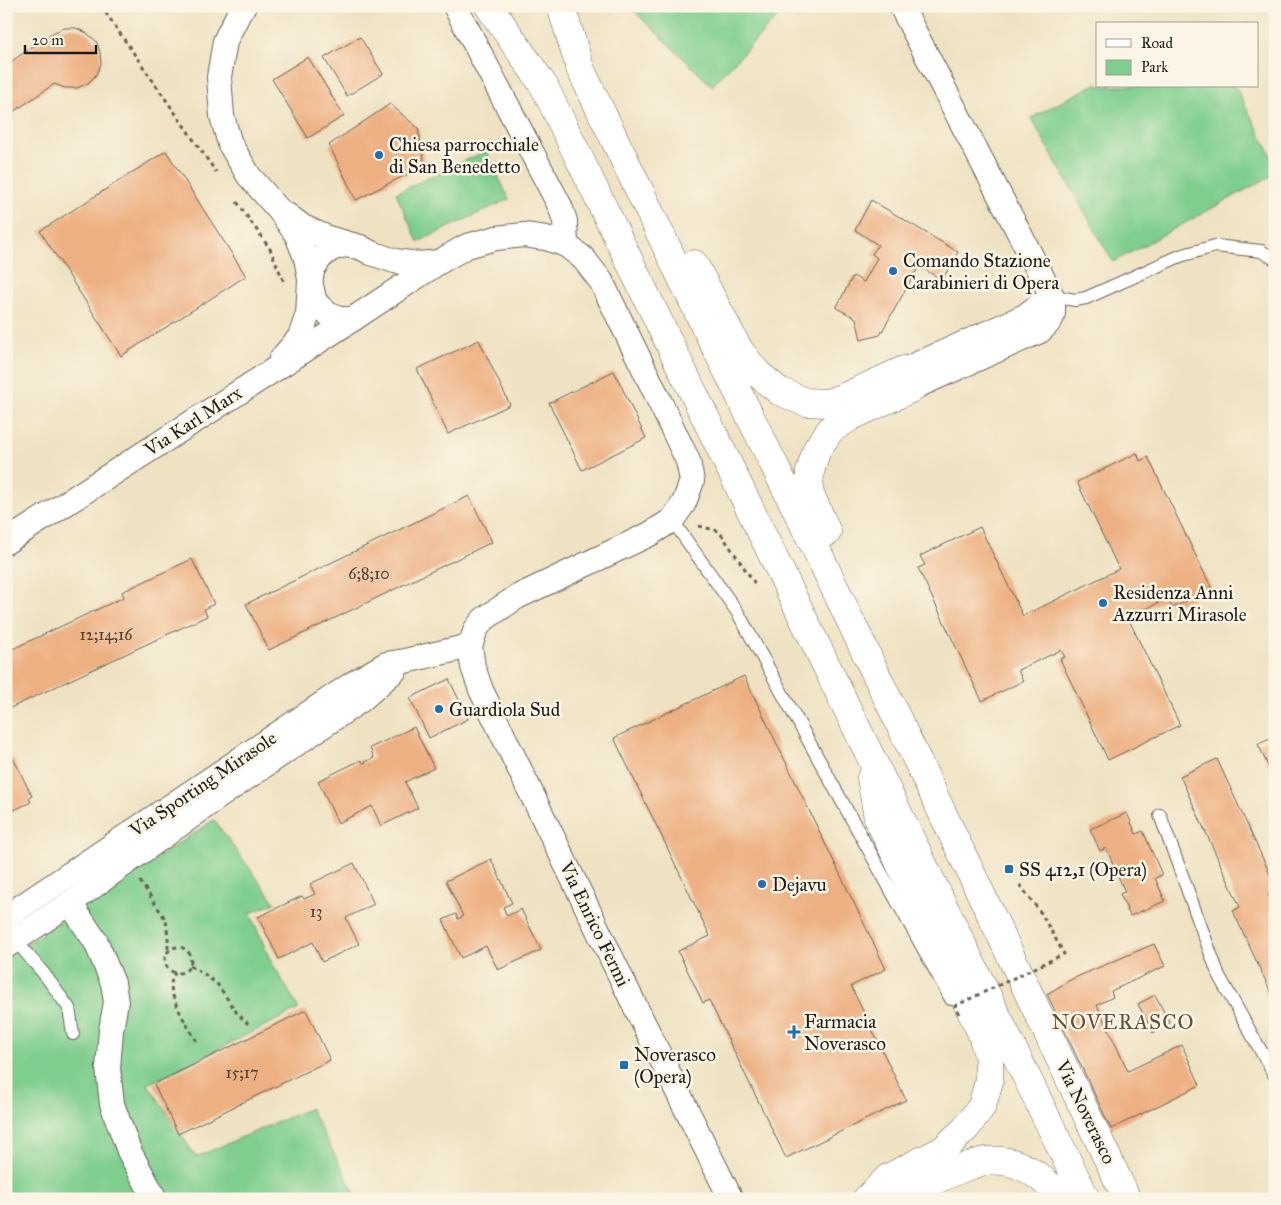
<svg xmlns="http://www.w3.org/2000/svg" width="1281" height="1205" font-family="'IM FELL Great Primer',serif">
	<rect width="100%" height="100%" fill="#fcf5e5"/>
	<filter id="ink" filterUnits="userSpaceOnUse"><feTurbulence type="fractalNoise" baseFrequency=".02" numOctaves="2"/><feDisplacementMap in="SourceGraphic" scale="10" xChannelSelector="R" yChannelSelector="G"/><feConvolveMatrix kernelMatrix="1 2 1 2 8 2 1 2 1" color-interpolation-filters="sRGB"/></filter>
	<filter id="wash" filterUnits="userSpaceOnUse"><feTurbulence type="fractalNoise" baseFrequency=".0096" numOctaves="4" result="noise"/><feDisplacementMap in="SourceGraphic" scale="20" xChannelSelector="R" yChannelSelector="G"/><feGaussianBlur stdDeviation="1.12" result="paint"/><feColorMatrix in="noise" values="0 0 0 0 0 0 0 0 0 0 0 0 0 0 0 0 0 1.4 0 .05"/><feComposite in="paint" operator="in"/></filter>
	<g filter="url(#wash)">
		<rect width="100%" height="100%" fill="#efe2c2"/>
		<g fill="#7ece8e" stroke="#4d7555">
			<path d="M629,6H788L712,86Z"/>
			<path d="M1097,83V86H1235L1275,162V174L1113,262L1031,118Z"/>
			<path d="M486,151L509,199L418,242L396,193Z"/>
			<path d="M214,820L275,903L250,913L270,959L299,1009L148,1084L196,1157L310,1108L358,1199H6V957Z"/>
		</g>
		<g id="blocks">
			<g fill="#edb082">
				<path d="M65,28H76L87,33L96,41L100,52L101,64L96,75L88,83L77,88H65L54,84L6,117V65L54,32Z"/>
				<path d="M360,37L383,74L347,96L324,58Z"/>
				<path d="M308,57L344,116L308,138L272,79Z"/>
				<path d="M390,104L418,128L425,165L356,200L329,145Z"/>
				<path d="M166,151L246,276L121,356L40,231Z"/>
				<path d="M871,200L958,252L942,280L919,266L880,335L861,340L856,318L836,308L853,276L864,282L877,258L872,254L878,245L855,230Z"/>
				<path d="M479,340L510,405L448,434L417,369Z"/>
				<path d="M614,371L646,438L582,470L549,403Z"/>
				<path d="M1137,453L1140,461L1148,457L1212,589L1172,608L1168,598L1128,618L1180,725L1108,760L1060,659L1065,657L1061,650L1018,670L1023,681L982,701L918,568L925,565L920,556L980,527L1023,616L1119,569L1077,482Z"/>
				<path d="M469,496L492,542L269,650L246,604Z"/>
				<path d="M192,559L214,604L204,609L207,616L6,710V652L124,597L122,592Z"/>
				<path d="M744,676L886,969L851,986L906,1100L786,1158L709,1000L703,1003L678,951L710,936L614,738Z"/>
				<path d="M449,679L468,719L429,738L410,698Z"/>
				<path d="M414,727L434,768L405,782L418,808L381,826L372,806L338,823L318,781L361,760L363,763L374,758L370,748Z"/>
				<path d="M1275,737V781L1258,744Z"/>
				<path d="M13,758L32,796L29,798L31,802L6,814V762Z"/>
				<path d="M1217,759L1275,885V891L1268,895L1275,909V1001L1233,911L1240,907L1180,776Z"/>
				<path d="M1127,813L1136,834L1143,831L1162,875L1155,878L1165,901L1130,916L1120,894L1125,892L1106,848L1100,851L1090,829Z"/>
				<path d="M491,859L512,903L503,907L507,916L521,909L541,950L498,970L486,946L461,958L443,920L456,914L458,919L463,916L446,881Z"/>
				<path d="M354,863L374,904L346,918L359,944L322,962L313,942L279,959L258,917L302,896L304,899L315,894L310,884Z"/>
				<path d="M1154,944L1165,966L1111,991L1113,997L1097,1005L1128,1071L1182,1045L1200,1085L1111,1129L1047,994L1072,979Z"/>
				<path d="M1155,995L1170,1023L1153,1033L1138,1004Z"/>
				<path d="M306,1010L330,1060L178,1134L154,1084Z"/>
			</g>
		</g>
	</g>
	<g filter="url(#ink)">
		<use href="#blocks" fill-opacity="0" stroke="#666156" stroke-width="1"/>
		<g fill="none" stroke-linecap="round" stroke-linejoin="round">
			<defs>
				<g id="service">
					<path d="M1052,296L1075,300L1086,298L1180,256L1215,246L1261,251L1275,259"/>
					<path d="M672,520L738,613L951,999"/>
					<path d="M1160,815L1219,976L1275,1076"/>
					<path d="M15,940L45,975L69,1008L73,1034"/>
				</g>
				<g id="minor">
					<path d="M244,6L239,13L225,41L219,77L222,116L230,144L249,176L279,210L297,235L306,258L314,300L320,307L328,314L339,319H353"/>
					<path d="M455,6L560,206L565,221L566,245"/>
					<path d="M901,6L1052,296C1055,315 1054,319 1040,331L912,388"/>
					<path d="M287,215L303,227L328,238L360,247L371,253L395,261L418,264L439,262"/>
					<path d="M281,359L300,337L308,314L310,281L313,268L321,257L331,249L344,245L360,247"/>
					<path d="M904,370L1025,316L1052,296"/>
					<path d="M6,542L353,319L439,262L467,246L496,238L524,235L546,238L566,245L583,258L601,281L648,377L688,461L692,481L684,503L672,520L650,534L517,597L484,619L476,629L470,646L473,667L481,690L633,1002L731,1199"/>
					<path d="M70,903L96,942L113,983L116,1002L111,1030L108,1068L112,1104L129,1151L155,1199"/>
					<path d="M6,917L352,684L386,664L405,661L470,646"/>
					<path d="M6,946L70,903L221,795L361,700L395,670"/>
				</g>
				<g id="primary">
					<path d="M580,68L703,322L818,553L1127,1199"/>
					<path d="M544,86L1086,1199"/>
					<path d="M694,264L739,350L757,373L779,391L805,402L828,403L849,395L904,370"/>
					<path d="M827,532L809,492L810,472L817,449L831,429L852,416L912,388"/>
					<path d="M867,1199L888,1178L943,1150L966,1128L982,1106L989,1081V1058L982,1034L878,818L871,778"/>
					<path d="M898,1199C922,1187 946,1173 972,1165C976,1164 982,1161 986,1161C1017,1157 1043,1176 1062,1199"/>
				</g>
				<g id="motorway">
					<path d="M489,6L544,86"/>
					<path d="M561,6L580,68"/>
				</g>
			</defs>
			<use href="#service" stroke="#666156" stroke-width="14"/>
			<use href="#minor" stroke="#666156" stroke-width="26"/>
			<use href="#primary" stroke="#666156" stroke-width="29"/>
			<use href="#motorway" stroke="#666156" stroke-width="29"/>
			<g stroke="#666156" stroke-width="3" stroke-dasharray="4 4" stroke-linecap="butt">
				<path d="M101,6L216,172"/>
				<path d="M237,202L270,249L284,282"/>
				<path d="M699,526L719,531L756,585"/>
				<path d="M140,881L166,920L168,938V952"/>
				<circle cx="178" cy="960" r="13"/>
				<path d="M190,966L203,973L218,985L237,1013L248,1024"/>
				<path d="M175,972C174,975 172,980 171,983C170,1000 189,1028 197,1042"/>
			</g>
			<use href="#service" stroke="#fff" stroke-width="12"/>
			<use href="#minor" stroke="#fff" stroke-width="24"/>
			<use href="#primary" stroke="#fff" stroke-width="28"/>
			<use href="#motorway" stroke="#fff" stroke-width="28"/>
			<path stroke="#666156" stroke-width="3" stroke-dasharray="4 4" stroke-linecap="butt" d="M959,1014L955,1006L1064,954L1041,913L1019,884"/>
		</g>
	</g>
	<g fill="#1f6fb2" stroke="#fcf5e5" stroke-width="2">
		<circle cx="379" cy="155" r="5"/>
		<circle cx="893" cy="271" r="5"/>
		<circle cx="1103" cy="603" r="5"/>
		<circle cx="439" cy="709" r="5"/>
		<rect x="1004" y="864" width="10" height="10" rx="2.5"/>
		<circle cx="762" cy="884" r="5"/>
		<path d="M791.5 1024.5h5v5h5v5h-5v5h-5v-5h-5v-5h5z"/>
		<rect x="619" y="1060" width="10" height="10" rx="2.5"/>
	</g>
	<g text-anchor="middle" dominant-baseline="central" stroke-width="5" stroke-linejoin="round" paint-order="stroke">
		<g font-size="16" fill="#504136">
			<text x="369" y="573">6;8;10</text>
			<text x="106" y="634">12;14;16</text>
			<text x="316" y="911">13</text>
			<text x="242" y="1072">15;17</text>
		</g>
		<g font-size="19" fill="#1c1c1c" stroke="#fcf5e5" text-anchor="start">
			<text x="389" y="144">Chiesa parrocchiale<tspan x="389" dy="22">di San Benedetto</tspan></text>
			<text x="903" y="260">Comando Stazione<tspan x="903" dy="22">Carabinieri di Opera</tspan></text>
			<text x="1113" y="592">Residenza Anni<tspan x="1113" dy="22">Azzurri Mirasole</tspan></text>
			<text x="449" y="709">Guardiola Sud</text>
			<text x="1019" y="869">SS 412,1 (Opera)</text>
			<text x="772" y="884">Dejavu</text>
			<text x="804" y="1021">Farmacia<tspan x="804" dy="22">Noverasco</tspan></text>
			<text x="634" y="1054">Noverasco<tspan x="634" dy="22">(Opera)</tspan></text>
		</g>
		<g font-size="19" fill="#1c1c1c" stroke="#fcf5e5">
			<text transform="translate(193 421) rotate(-33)">Via Karl Marx</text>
			<text transform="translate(203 784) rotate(-34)">Via Sporting Mirasole</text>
			<text transform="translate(595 924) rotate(64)">Via Enrico Fermi</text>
			<text transform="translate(1086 1112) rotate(64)">Via Noverasco</text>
		</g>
		<g font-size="21" letter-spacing="1" fill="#655040" stroke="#fcf5e5">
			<text x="1123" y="1022">NOVERASCO</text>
		</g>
	</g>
	<rect width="1281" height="1205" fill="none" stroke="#fcf5e5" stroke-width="25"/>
	<rect x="1096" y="22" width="162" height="65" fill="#fcf5e5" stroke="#a29e95"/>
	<rect x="1106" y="39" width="25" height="8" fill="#ffffff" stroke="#a29e95"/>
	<text x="1141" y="48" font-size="15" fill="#1c1c1c">Road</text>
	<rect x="1106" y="60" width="25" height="15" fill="#7ece8e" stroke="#a29e95"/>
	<text x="1141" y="72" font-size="15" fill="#1c1c1c">Park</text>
	<path d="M25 45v8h71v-8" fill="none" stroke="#1c1c1c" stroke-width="2.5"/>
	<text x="32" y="45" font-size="15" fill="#1c1c1c" stroke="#fcf5e5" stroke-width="4" paint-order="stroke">20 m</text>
</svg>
